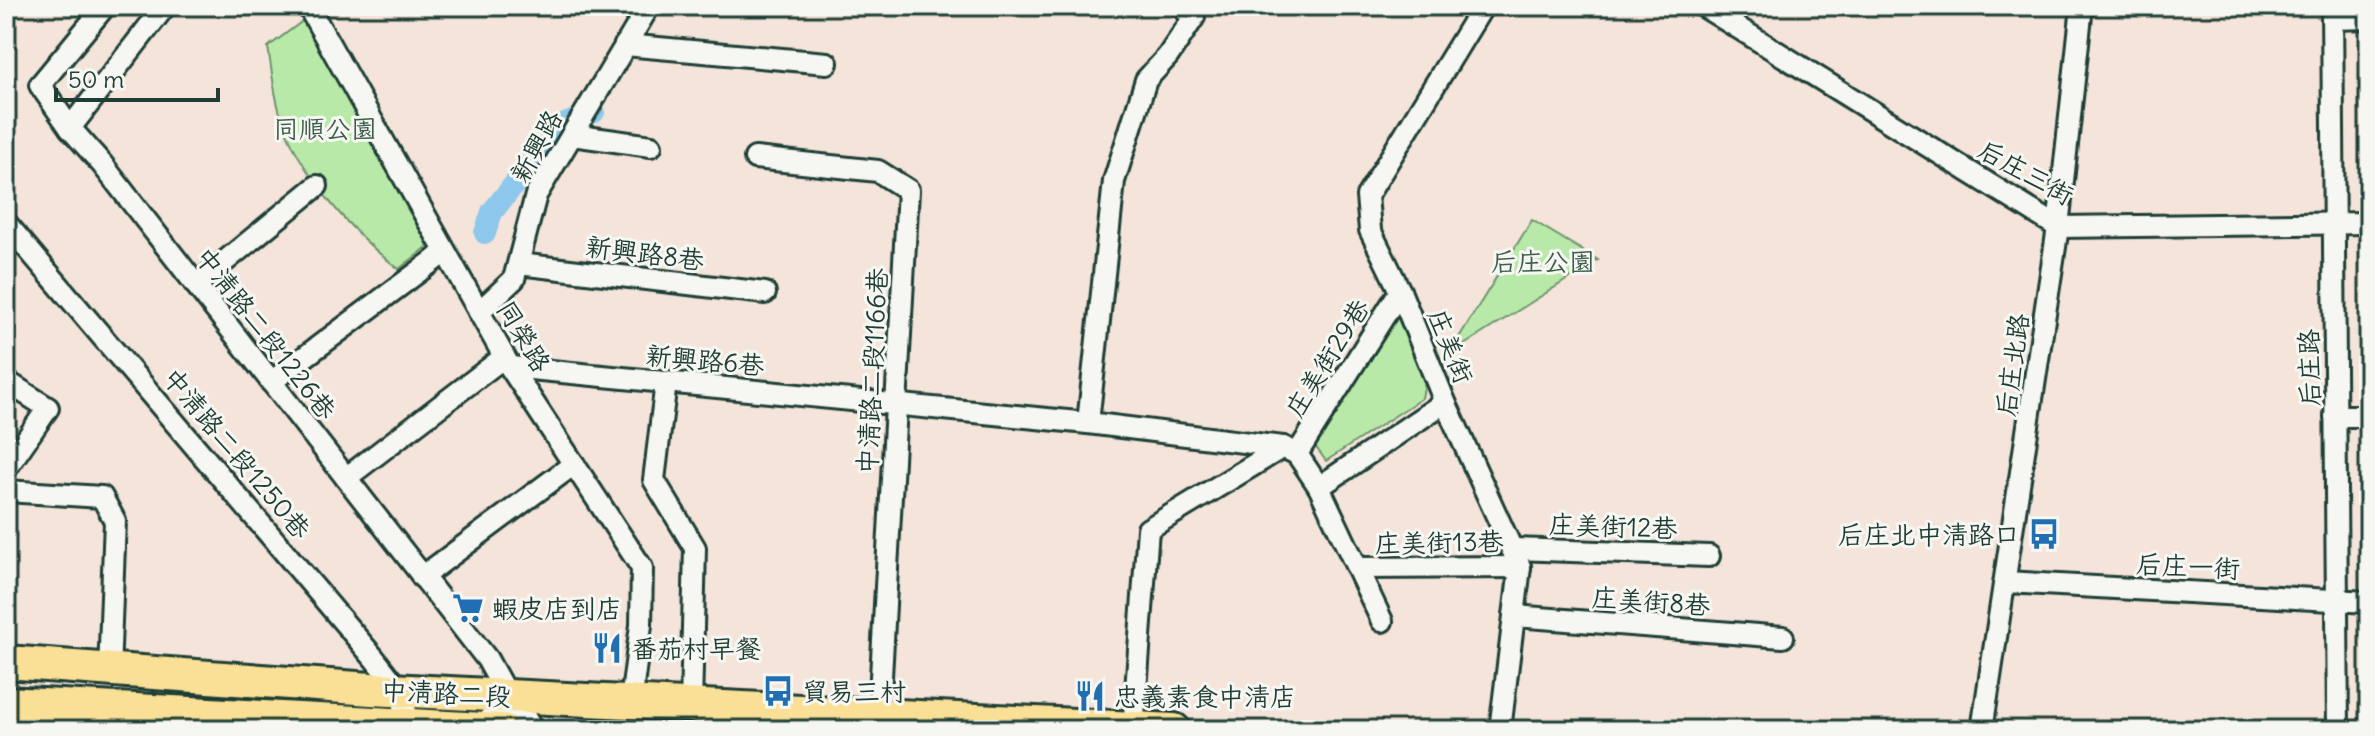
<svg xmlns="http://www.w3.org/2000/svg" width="2375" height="736" font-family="Delius,'LXGW WenKai TC',sans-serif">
	<rect width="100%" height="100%" fill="#f4e4da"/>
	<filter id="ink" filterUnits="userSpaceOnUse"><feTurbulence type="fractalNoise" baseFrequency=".0125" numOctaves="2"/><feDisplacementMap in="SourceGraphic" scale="16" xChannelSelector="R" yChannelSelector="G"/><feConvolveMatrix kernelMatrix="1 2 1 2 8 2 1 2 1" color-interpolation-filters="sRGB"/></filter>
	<g filter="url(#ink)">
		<g fill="#b9e9a8" stroke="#6c936e" stroke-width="2">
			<path d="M304,20L431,244L399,269C354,236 305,179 284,126C275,101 272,73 268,47Z"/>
			<path d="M1532,220L1598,260L1448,355Z"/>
			<path d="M1392,298L1427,371L1422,398L1326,461L1315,446Z"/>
		</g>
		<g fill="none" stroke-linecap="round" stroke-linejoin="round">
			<path stroke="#8dc7ec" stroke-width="22" d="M485,233L492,212L561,126L594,112"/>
			<defs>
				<g id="street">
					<path d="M105,6L40,85L70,128L102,164L487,659L508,697"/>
					<path d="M308,6L510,367L642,568L641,625L631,701"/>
					<path d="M1483,6L1367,196L1370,230L1400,291L1445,402L1520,567L1500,730"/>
					<path d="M1703,6L2058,227L2369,223"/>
					<path d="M2332,6L2338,730"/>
					<path d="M2332,19L2369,18"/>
					<path d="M625,45L827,63"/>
					<path d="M70,128L165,6"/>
					<path d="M572,135L651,146"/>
					<path d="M755,158L878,171L908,190L879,713"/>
					<path d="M6,223L374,658L399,690L411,727"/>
					<path d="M519,264L765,293"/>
					<path d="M196,285L317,186"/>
					<path d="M479,312L514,279L536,195L649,6"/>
					<path d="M510,367L1088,423L1283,447L1297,454"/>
					<path d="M6,381L48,408L6,469"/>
					<path d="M271,382L445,252"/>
					<path d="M666,382L654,480L695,548L691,706"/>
					<path d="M2335,416H2369"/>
					<path d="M1088,423L1114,181L1146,80L1168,56L1194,17L1181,6"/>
					<path d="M1297,454L1400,291"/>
					<path d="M1297,454L1319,487L1445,402"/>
					<path d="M346,478L504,357"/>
					<path d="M1319,487L1382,621"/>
					<path d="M6,491L102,497L115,521L109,672"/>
					<path d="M1514,549L1709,556"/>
					<path d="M1359,568L1520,567"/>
					<path d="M422,577L574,464"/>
					<path d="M2005,582L2369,602"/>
					<path d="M1514,616L1783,637"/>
					<path d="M1133,730L1148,529L1283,447"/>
					<path d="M1982,730L2058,227L2082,6"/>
				</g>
				<path id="secondary" d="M487,730L508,697L528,730"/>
				<g id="primary">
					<path d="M6,662L371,689L1174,730"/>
					<path d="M6,703L503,730"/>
				</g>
			</defs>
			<use href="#street" stroke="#1f3d34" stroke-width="26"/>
			<use href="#secondary" stroke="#1f3d34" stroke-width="34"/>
			<use href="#primary" stroke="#1f3d34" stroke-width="38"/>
			<use href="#street" stroke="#f6f6f2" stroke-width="20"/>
			<use href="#secondary" stroke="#f6f6f2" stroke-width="28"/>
			<use href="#primary" stroke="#fadf96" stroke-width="32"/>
		</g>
	</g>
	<defs>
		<symbol id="bus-bare" viewBox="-9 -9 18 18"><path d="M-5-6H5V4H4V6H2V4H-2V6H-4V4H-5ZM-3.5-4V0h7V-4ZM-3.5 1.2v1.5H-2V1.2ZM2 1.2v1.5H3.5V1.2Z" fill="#1f6fb2" stroke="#f6f6f2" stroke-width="2.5" paint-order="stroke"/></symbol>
		<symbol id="supermarket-bare" viewBox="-9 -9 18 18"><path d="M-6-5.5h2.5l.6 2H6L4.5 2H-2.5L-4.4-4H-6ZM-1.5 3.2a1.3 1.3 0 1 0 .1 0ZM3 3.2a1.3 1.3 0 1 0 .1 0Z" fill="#1f6fb2" stroke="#f6f6f2" stroke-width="2.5" paint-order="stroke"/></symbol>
		<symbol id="restaurant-bare" viewBox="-9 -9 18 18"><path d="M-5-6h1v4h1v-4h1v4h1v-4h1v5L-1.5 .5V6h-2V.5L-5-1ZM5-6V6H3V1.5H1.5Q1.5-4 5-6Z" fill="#1f6fb2" stroke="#f6f6f2" stroke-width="2.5" paint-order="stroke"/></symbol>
	</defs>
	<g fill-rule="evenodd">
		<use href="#bus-bare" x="2022" y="512" width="44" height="44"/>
		<use href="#supermarket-bare" x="446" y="586" width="44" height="44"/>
		<use href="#restaurant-bare" x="585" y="626" width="44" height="44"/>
		<use href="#bus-bare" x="756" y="669" width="44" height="44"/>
		<use href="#restaurant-bare" x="1068" y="674" width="44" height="44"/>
	</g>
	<g text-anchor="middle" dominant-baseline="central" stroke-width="6" stroke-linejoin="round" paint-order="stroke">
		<g font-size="26" fill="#3e5f4b" stroke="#f6f6f2">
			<text x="325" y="128">同順公園</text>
			<text x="1543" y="261">后庄公園</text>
		</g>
		<g font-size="26" fill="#1f3d34" stroke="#f6f6f2">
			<text transform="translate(536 146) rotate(-61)">新興路</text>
			<text transform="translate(2026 172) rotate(29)">后庄三街</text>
			<text transform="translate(645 253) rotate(7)">新興路8巷</text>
			<text transform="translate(266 333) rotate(52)">中清路二段1226巷</text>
			<text transform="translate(524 336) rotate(59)">同榮路</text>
			<text transform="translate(1451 346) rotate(68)">庄美街</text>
			<text transform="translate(1327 358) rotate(-58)">庄美街29巷</text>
			<text transform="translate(705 360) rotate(5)">新興路6巷</text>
			<text transform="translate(2012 365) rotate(-82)">后庄北路</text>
			<text transform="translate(2309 368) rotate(-91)">后庄路</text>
			<text transform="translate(872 371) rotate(-87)">中清路二段1166巷</text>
			<text transform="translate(237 453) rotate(50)">中清路二段1250巷</text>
			<text transform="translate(1613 526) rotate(2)">庄美街12巷</text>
			<text transform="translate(1439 542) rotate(-1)">庄美街13巷</text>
			<text transform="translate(2188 566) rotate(3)">后庄一街</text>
			<text transform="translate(1651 601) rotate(4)">庄美街8巷</text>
			<text transform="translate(446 693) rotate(3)">中清路二段</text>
		</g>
		<g font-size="26" fill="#1f3d34" stroke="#f6f6f2" text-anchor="start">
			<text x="2020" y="534" text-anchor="end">后庄北中清路口</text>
			<text x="492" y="608">蝦皮店到店</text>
			<text x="631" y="648">番茄村早餐</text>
			<text x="802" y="691">貿易三村</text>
			<text x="1114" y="696">忠義素食中清店</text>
		</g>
	</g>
	<rect width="2375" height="736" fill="none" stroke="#f6f6f2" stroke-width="32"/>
	<rect x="16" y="16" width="2343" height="704" fill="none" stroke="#1f3d34" stroke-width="3" filter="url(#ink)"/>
	<path d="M56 88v12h162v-12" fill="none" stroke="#1f3d34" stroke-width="4"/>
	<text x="68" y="88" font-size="24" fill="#1f3d34" stroke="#f6f6f2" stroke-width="6" paint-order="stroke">50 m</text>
</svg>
